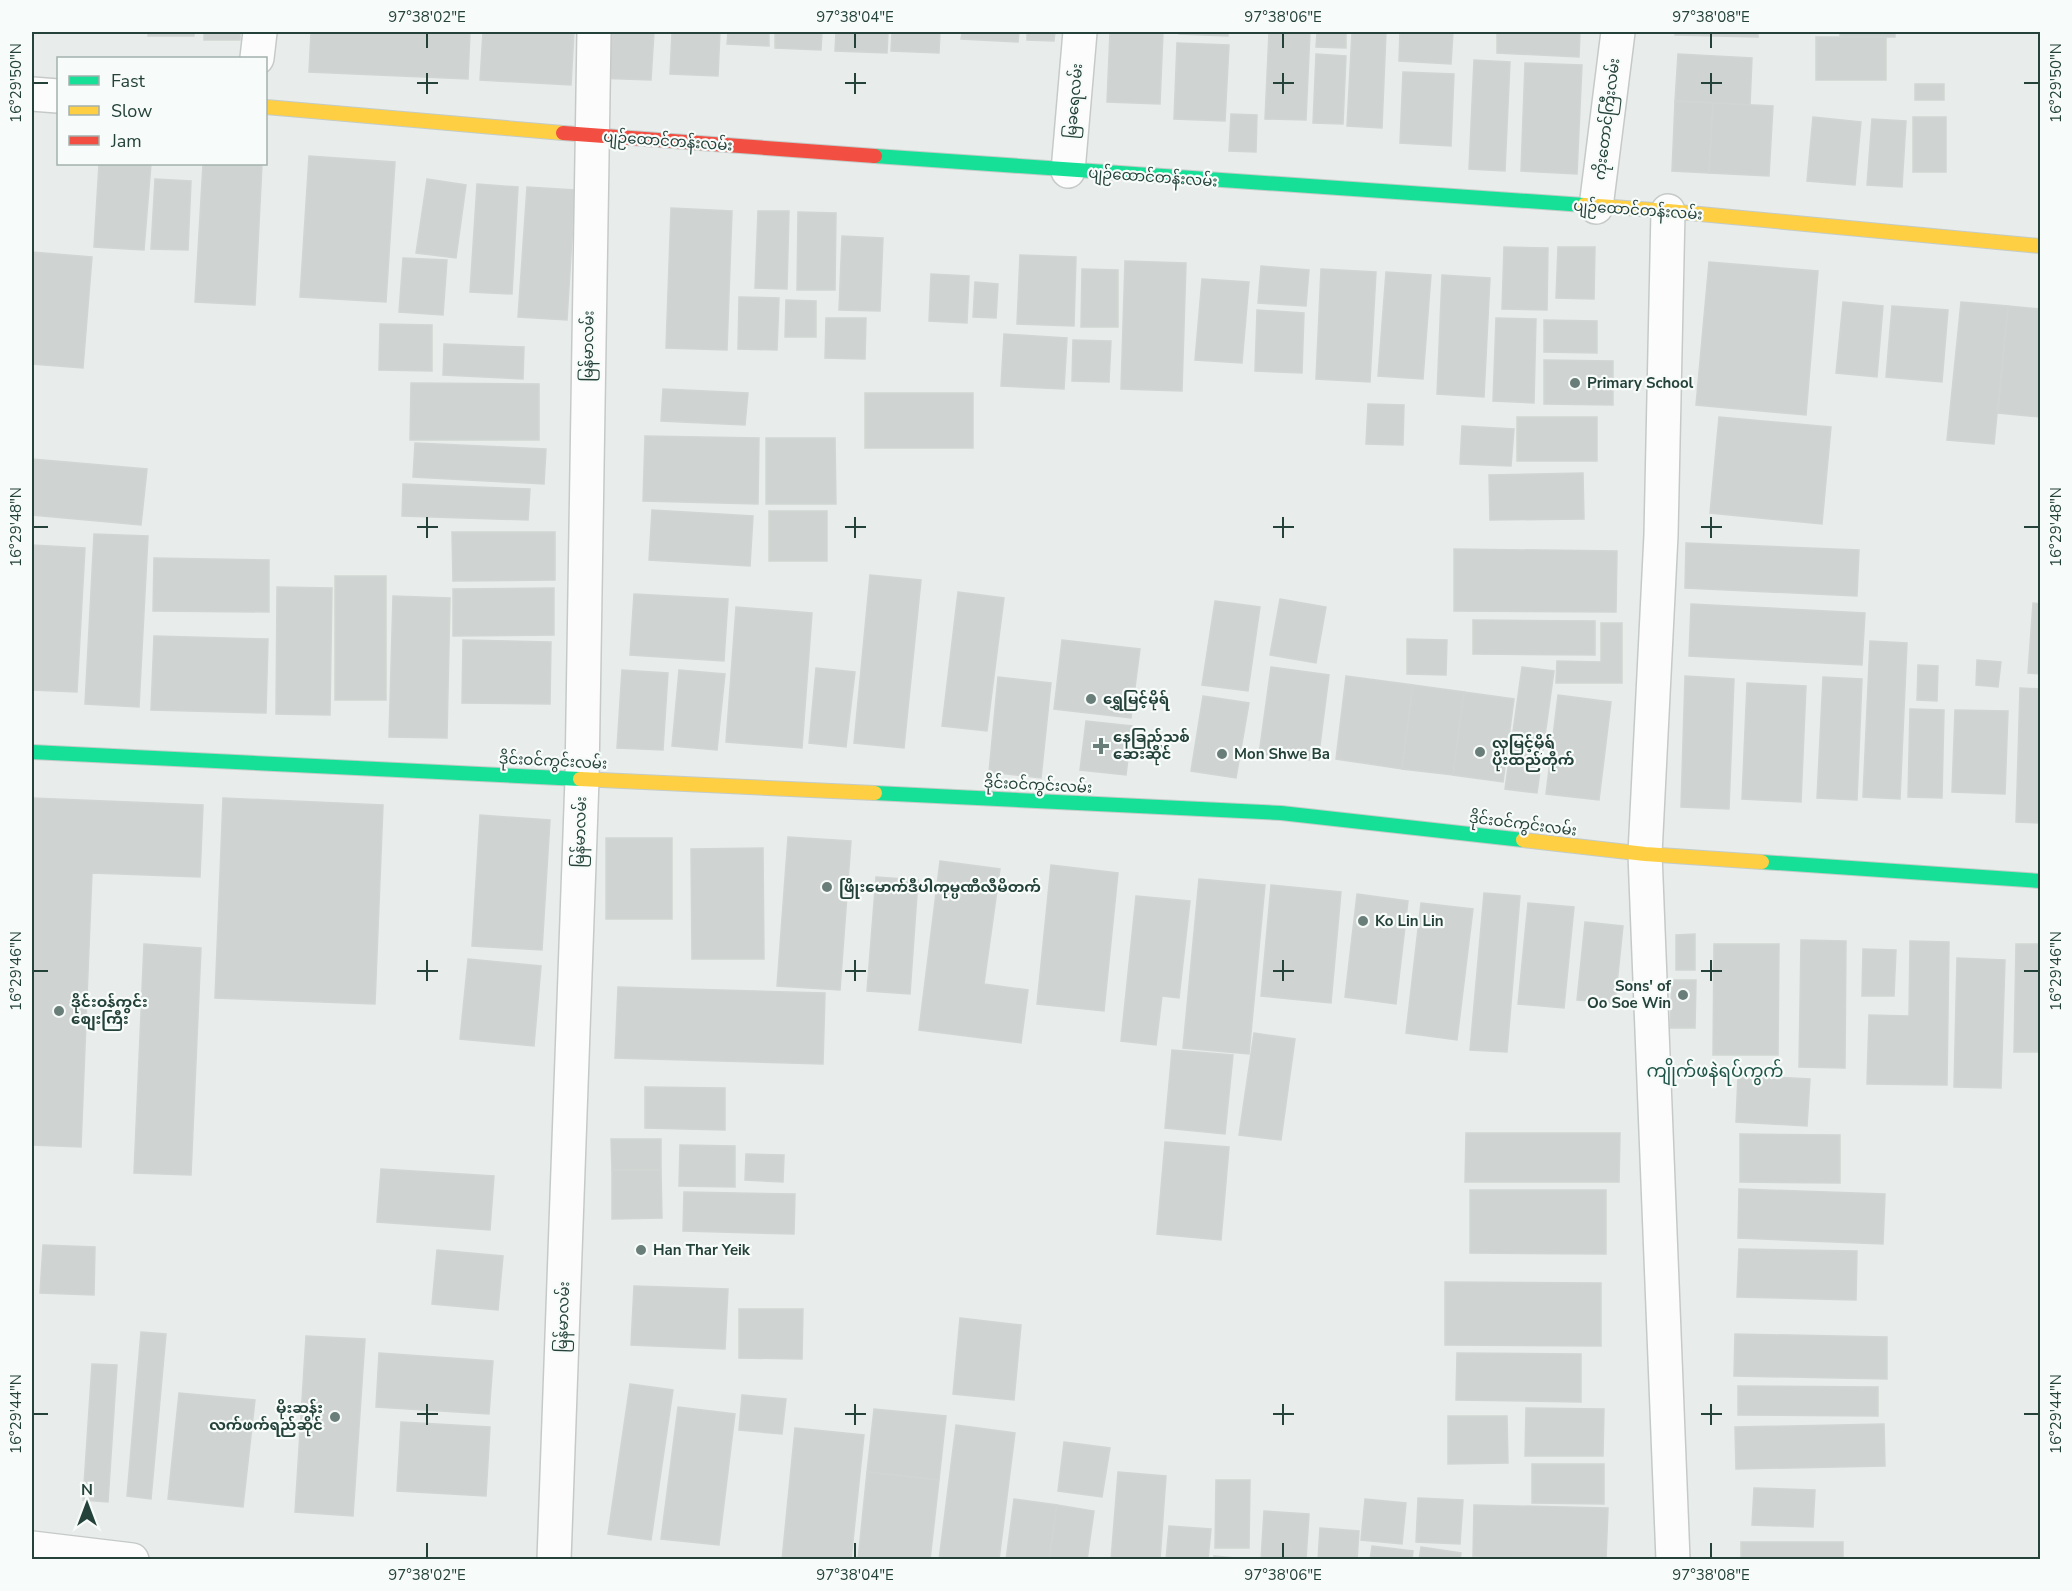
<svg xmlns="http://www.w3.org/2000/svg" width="2072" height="1591" font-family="'Nunito Sans','Noto Sans Myanmar',sans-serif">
	<rect width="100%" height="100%" fill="#e8edeb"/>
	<g fill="#cfd4d2" stroke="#d1d6d4" stroke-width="1.5">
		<rect x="148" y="32" width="46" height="4"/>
		<rect x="204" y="32" width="36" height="8"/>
		<path d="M311,32H470L468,79L309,72Z"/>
		<path d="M483,32H574L571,85L480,80Z"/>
		<path d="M597,32H654L651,80L594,78Z"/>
		<path d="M672,32H720L718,76L670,74Z"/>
		<path d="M728,32H769V46L727,44Z"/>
		<path d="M775,32H822L821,50L775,48Z"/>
		<path d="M836,32H888L887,53L835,51Z"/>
		<path d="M892,32H940L939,53L891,51Z"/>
		<path d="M962,32H1019L1018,42L961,39Z"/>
		<path d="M1027,32H1055L1054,41L1027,40Z"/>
		<path d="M1110,32H1163L1160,104L1107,102Z"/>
		<path d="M1179,32H1228V36L1179,34Z"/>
		<path d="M1269,32H1310L1306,120L1265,119Z"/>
		<path d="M1317,32H1346V48L1316,47Z"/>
		<path d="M1352,32H1386L1382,128L1347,126Z"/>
		<path d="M1400,32H1453L1451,64L1399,61Z"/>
		<path d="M1497,32H1580L1579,57L1497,53Z"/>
		<path d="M1676,32H1758V37L1675,35Z"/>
		<rect x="1840" y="32" width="55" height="5"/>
		<rect x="1816" y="37" width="70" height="43"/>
		<path d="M1177,43L1229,45L1225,121L1174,119Z"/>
		<path d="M1316,54L1346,56L1343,124L1313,123Z"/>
		<path d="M1678,54L1752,58L1750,105L1675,101Z"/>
		<path d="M1474,60L1510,62L1505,171L1469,169Z"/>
		<path d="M1525,63L1582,65L1577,174L1521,171Z"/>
		<path d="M1403,72L1454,74L1451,146L1400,143Z"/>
		<rect x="1915" y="84" width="29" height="16"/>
		<path d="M1675,101L1713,103L1709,173L1672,171Z"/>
		<path d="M1713,103L1773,106L1769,176L1709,173Z"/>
		<path d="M1231,114L1257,115L1256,152L1229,151Z"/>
		<path d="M1813,117L1861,122L1855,185L1807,181Z"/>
		<rect x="1913" y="117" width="33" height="55"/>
		<path d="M1872,119L1906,121L1902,187L1867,185Z"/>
		<path d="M309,156L395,162L386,302L300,297Z"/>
		<path d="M99,164H151L144,250L94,247Z"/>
		<path d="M203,164H262L255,305L195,302Z"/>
		<path d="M155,179L191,181L188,250L151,249Z"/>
		<path d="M427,179L466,185L456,258L416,253Z"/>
		<path d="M477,184L518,187L512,294L470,292Z"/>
		<path d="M527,187L575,190L567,320L518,317Z"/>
		<path d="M671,208L732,211L727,350L666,348Z"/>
		<path d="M758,211H789L787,289L755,288Z"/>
		<path d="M798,212L836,213L835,290H797Z"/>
		<path d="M842,236L883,238L880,311L839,310Z"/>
		<path d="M1504,247L1548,248L1547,310L1502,309Z"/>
		<path d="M1558,247H1595L1594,299L1556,298Z"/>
		<path d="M32,252L92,257L83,368L32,364Z"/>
		<path d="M1020,255L1076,257L1074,326L1017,324Z"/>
		<path d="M403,258L447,260L443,315L399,312Z"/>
		<path d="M1125,261L1186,263L1182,391L1121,389Z"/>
		<path d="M1709,262L1818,271L1806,415L1696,405Z"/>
		<path d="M1261,266L1309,270L1306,306L1258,303Z"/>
		<path d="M1082,269L1118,270V327H1081Z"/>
		<path d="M1321,269L1376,272L1370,382L1316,379Z"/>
		<path d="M1386,272L1431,275L1423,379L1378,376Z"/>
		<path d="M931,274L969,276L967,323L929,321Z"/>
		<path d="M1442,275L1490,278L1484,397L1437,394Z"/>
		<path d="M1202,279L1249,282L1242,363L1195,360Z"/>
		<path d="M975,282L998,284L996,318L973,317Z"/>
		<path d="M739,297L779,298L777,350L738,349Z"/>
		<path d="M786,300L816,301V337H785Z"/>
		<path d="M1843,302L1883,306L1877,377L1836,373Z"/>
		<path d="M1961,302L2008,306L1994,444L1947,440Z"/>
		<path d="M1892,306L1948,310L1942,382L1886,377Z"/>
		<path d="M2008,306L2040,309V417L1998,413Z"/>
		<path d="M1257,310L1304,313L1302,373L1255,371Z"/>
		<path d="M826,318H866L865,359L825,358Z"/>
		<path d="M1496,318L1536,319L1534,403L1493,401Z"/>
		<path d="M1544,320L1597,321V353L1544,352Z"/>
		<path d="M380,324L432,325V371L379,370Z"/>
		<path d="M1004,334L1067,338L1064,389L1001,386Z"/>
		<path d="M1073,340L1111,341L1109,382L1072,381Z"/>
		<path d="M444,344L524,347L523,379L443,375Z"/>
		<path d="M1544,360L1613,361V405L1544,404Z"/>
		<path d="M411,383L539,384V440H410Z"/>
		<path d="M663,389L748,393L745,425L661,421Z"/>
		<rect x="865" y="393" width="108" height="55"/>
		<path d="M1368,404L1404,405L1403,445L1366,444Z"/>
		<rect x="1517" y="417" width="80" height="44"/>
		<path d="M1719,417L1831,427L1822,524L1710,513Z"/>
		<path d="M1462,426L1514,429L1511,466L1460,464Z"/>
		<path d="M645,436L759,438L758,504L643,501Z"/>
		<path d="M766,438H835L836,504H766Z"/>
		<path d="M415,443L546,449L544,484L413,477Z"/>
		<path d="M32,459L147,469L141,525L32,515Z"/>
		<path d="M1583,473L1584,519L1490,520L1489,475Z"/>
		<path d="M403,484L530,489L528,520L402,516Z"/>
		<path d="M652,510L753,516L750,566L649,560Z"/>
		<rect x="769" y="511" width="58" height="50"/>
		<path d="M452,532H555V580L453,581Z"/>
		<path d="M94,534L148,536L139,707L85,704Z"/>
		<path d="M1686,543L1859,550L1857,596L1685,588Z"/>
		<path d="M32,545L85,548L77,692L32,690Z"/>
		<path d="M1454,549L1617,551L1616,612L1454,611Z"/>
		<path d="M154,558L269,560V612L153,611Z"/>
		<path d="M870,575L921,580L904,748L854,743Z"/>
		<rect x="335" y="576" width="51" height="124"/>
		<path d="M277,587L332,588L330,715L276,714Z"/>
		<path d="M554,588V635L453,636V589Z"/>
		<path d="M958,592L1004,598L987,731L942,726Z"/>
		<path d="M634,594L728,599L724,661L630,655Z"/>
		<path d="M393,596L450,598L447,738L389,737Z"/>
		<path d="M1280,599L1326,607L1316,663L1270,655Z"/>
		<path d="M1215,601L1260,607L1248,691L1202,685Z"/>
		<path d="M2033,603L2040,604V674L2028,673Z"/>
		<path d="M1691,604L1865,613L1862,665L1689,656Z"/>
		<path d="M736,607L812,613L802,748L726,742Z"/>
		<path d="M1473,620L1595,621V655L1473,654Z"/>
		<path d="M1601,623H1622V683H1556L1557,661L1601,662Z"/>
		<path d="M154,636L268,639L266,713L151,710Z"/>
		<path d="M1407,639L1447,640L1446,675L1407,674Z"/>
		<path d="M463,640L551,642L550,704L462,703Z"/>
		<path d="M1062,640L1140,649L1131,718L1054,709Z"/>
		<path d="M1870,641L1907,643L1900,799L1863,797Z"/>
		<path d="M1977,660L2001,662L1998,687L1976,685Z"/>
		<path d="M1918,665L1938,666L1937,701L1917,700Z"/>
		<path d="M1271,667L1329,675L1318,761L1259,754Z"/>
		<path d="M1522,667L1554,671L1537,793L1505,789Z"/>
		<path d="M816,668L855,672L846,747L809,743Z"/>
		<path d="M622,670L668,673L663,750L617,748Z"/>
		<path d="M679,670L725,674L717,750L672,746Z"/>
		<path d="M1346,676L1413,685L1402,769L1336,759Z"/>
		<path d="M1685,676L1734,679L1729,809L1681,807Z"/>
		<path d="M998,677L1051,683L1041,778L989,772Z"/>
		<path d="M1823,677L1862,679L1857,800L1817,798Z"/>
		<path d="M1747,683L1806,686L1801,802L1742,799Z"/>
		<path d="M1413,685L1464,692L1453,775L1402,769Z"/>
		<path d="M2020,688L2040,689V823L2016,822Z"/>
		<path d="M1464,692L1514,699L1503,782L1453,775Z"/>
		<path d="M1558,695L1611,702L1599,800L1546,794Z"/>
		<path d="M1203,696L1249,703L1236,778L1191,771Z"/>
		<path d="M1910,709L1944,710L1942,798L1908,797Z"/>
		<path d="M1955,710L2008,711L2005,794L1952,792Z"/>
		<path d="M1086,721L1132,726L1126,775L1080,770Z"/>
		<path d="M32,798L203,805L200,877L92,873L81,1147L32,1145Z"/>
		<path d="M223,798L383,805L375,1004L215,998Z"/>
		<path d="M480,815L550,820L542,950L472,946Z"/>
		<path d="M788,837L851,841L840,990L777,986Z"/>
		<rect x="606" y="838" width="66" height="81"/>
		<path d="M763,848L764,959H692L691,849Z"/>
		<path d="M940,861L1000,869L984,984L1028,990L1021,1043L919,1030Z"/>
		<path d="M1051,865L1118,873L1104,1011L1037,1004Z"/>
		<path d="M876,877L918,880L910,994L867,991Z"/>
		<path d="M1199,879L1265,885L1249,1054L1183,1048Z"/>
		<path d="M1271,885L1341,892L1331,1003L1261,996Z"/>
		<path d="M1484,893L1520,896L1507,1052L1470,1050Z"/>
		<path d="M1357,894L1408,901L1396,1004L1345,997Z"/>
		<path d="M1136,896L1190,901L1179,998L1162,996L1156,1045L1121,1041Z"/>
		<path d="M1421,903L1473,909L1457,1040L1406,1033Z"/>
		<path d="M1528,903L1574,907L1564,1008L1518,1004Z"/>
		<path d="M1585,922L1623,926L1615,1003L1577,1000Z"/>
		<path d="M1695,934V970H1676V935Z"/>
		<path d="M1801,940L1846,941L1845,1068L1799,1067Z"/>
		<path d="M1910,941L1949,942L1947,1085L1867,1084L1869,1015L1909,1016Z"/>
		<path d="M144,944L201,948L191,1175L134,1173Z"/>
		<path d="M1714,944H1779L1778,1055H1713Z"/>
		<path d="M2016,944H2040V1052H2014Z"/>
		<path d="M1863,949L1896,950L1894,996H1862Z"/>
		<path d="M1957,958L2005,960L2001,1088L1954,1087Z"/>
		<path d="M468,959L541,966L534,1046L460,1039Z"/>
		<path d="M1672,980H1696L1695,1028H1670Z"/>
		<path d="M618,987L825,993L823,1064L615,1058Z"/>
		<path d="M1254,1033L1295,1039L1281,1140L1239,1135Z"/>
		<path d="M1172,1050L1233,1055L1225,1134L1165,1128Z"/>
		<path d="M1738,1075L1810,1079L1807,1126L1736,1122Z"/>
		<path d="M645,1087L725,1088V1130L645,1128Z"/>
		<path d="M1466,1133H1620L1619,1182H1465Z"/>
		<path d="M1740,1134L1840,1135V1183L1740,1182Z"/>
		<path d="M611,1139H661V1170H612Z"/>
		<path d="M1165,1142L1229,1147L1221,1240L1157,1234Z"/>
		<path d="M680,1145L735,1146V1187L679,1186Z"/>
		<path d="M746,1154L784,1155L783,1182L745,1180Z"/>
		<path d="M381,1169L494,1176L490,1230L377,1222Z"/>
		<path d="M612,1170H661L662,1218L612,1219Z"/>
		<path d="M1739,1189L1885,1194L1883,1244L1738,1238Z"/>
		<path d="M1470,1190H1606V1254L1470,1253Z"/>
		<path d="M684,1192L795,1194L794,1234L683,1231Z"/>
		<path d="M43,1245L95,1247L94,1295L40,1293Z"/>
		<path d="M1739,1249L1857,1251L1856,1300L1737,1297Z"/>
		<path d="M437,1250L503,1256L498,1310L432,1304Z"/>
		<path d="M1445,1282L1601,1283V1346L1445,1345Z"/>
		<path d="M634,1286L728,1289L725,1349L631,1345Z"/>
		<path d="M739,1309H803L802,1359L739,1358Z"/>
		<path d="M960,1318L1021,1325L1014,1400L953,1394Z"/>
		<path d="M141,1332L166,1334L151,1499L127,1496Z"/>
		<path d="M1735,1334L1887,1337V1379L1734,1376Z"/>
		<path d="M306,1336L365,1339L353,1516L295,1512Z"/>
		<path d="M379,1353L493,1361L489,1414L376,1407Z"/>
		<path d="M1457,1353L1581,1354V1402L1456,1400Z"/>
		<path d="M92,1364L117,1365L108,1502L83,1500Z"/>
		<path d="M630,1384L673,1390L651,1540L608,1534Z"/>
		<path d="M1738,1386L1878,1387V1416L1738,1415Z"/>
		<path d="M179,1393L255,1400L243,1507L168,1499Z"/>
		<path d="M742,1395L786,1399L782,1434L739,1430Z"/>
		<path d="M678,1407L735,1414L719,1545L661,1539Z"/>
		<path d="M1526,1408L1604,1409L1603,1456H1525Z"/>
		<path d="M874,1409L946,1416L939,1480L867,1472Z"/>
		<path d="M1448,1416H1507L1508,1463L1448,1464Z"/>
		<path d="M401,1422L490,1427L486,1496L397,1491Z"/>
		<path d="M1884,1424L1885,1466L1736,1469L1735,1427Z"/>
		<path d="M956,1425L1015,1433L999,1560H939Z"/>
		<path d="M795,1428L864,1435L851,1560H782Z"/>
		<path d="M1064,1442L1110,1448L1102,1497L1058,1491Z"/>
		<path d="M1532,1464H1604V1504L1532,1503Z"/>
		<path d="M867,1472L939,1480L930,1560H858Z"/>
		<path d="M1118,1472L1166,1476L1160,1560H1111Z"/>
		<path d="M1216,1480H1250L1249,1548H1215Z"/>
		<path d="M1754,1488L1815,1490L1813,1527L1752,1525Z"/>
		<path d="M1418,1498L1463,1500L1460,1544L1416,1542Z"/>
		<path d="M1014,1499L1057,1505L1049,1560H1006Z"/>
		<path d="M1365,1499L1406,1503L1402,1544L1361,1540Z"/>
		<path d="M1057,1505L1094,1511L1087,1560H1049Z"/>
		<path d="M1474,1505L1608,1508L1606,1560L1473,1556Z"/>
		<path d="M1264,1511L1309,1514L1306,1560H1261Z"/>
		<path d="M1169,1526L1211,1529L1208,1560H1166Z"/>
		<path d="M1320,1528L1359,1531L1357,1560H1318Z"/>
		<rect x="1741" y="1542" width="102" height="18"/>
		<path d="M1372,1546L1413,1551L1412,1560H1370Z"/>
		<path d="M1421,1547L1461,1553L1460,1560H1419Z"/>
		<path d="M1214,1556L1246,1559V1560H1214Z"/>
	</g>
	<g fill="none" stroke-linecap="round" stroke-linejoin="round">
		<defs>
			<g id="street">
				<path d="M257,58L260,32"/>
				<path d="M32,94L58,96"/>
				<path d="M1068,171L1080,32"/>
				<path d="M1596,207L1618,32"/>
				<path d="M1668,211L1661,535L1645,854L1673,1560"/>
				<path d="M32,1548L132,1560"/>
				<path d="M554,1560L582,779L594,32"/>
			</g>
			<g id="fast">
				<path d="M875,156L1584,205"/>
				<path d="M32,752L580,779"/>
				<path d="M875,793L1281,813L1523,840"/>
				<path d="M1762,862L2040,881"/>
			</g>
			<g id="slow">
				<path d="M266,107L563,133"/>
				<path d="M1584,205L1668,211L2040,246"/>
				<path d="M580,779L875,793"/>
				<path d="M1523,840L1645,854L1762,862"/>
			</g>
			<path id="jam" d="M563,133L875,156"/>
		</defs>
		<use href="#street" stroke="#c5cac8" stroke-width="36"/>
		<use href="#fast" stroke="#c3cbc8" stroke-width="16"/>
		<use href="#slow" stroke="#c3cbc8" stroke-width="16"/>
		<use href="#jam" stroke="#c3cbc8" stroke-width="16"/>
		<use href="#street" stroke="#fcfcfc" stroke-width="33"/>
		<use href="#fast" stroke="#16e098" stroke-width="14"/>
		<use href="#slow" stroke="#ffcf43" stroke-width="14"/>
		<use href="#jam" stroke="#f24e42" stroke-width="14"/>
	</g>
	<path fill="none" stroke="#24423a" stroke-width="2" d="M427,33V48M855,33V48M1283,33V48M1711,33V48M427,73V94M855,73V94M1283,73V94M1711,73V94M33,83H48M417,83H438M845,83H866M1273,83H1294M1701,83H1722M2024,83H2039M427,517V538M855,517V538M1283,517V538M1711,517V538M33,527H48M417,527H438M845,527H866M1273,527H1294M1701,527H1722M2024,527H2039M427,960V981M855,960V981M1283,960V981M1711,960V981M33,971H48M417,971H438M845,971H866M1273,971H1294M1701,971H1722M2024,971H2039M427,1404V1425M855,1404V1425M1283,1404V1425M1711,1404V1425M33,1414H48M417,1414H438M845,1414H866M1273,1414H1294M1701,1414H1722M2024,1414H2039M427,1543V1558M855,1543V1558M1283,1543V1558M1711,1543V1558"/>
	<g fill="#697e78" stroke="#f7fbf9" stroke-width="2">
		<circle cx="1575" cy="383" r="6"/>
		<circle cx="1091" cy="699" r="6"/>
		<path d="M1098 737h6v6h6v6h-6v6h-6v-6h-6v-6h6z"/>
		<circle cx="1480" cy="752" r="6"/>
		<circle cx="1222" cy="754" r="6"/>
		<circle cx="827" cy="887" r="6"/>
		<circle cx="1363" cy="921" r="6"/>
		<circle cx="1683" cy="995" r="6"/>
		<circle cx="59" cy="1011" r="6"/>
		<circle cx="641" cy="1250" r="6"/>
		<circle cx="335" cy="1417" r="6"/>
	</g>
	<g text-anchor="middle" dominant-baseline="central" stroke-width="4.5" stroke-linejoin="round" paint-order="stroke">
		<g font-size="15" fill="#24423a" stroke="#f7fbf9">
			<text transform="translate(1074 101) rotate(-85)">မြခရေလမ်း</text>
			<text transform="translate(1607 119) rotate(-83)">ကိုးတောင်ကြီးလမ်း</text>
			<text transform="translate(668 141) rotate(4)">ပျဉ်ထောင်တန်းလမ်း</text>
			<text transform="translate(1153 177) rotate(4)">ပျဉ်ထောင်တန်းလမ်း</text>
			<text transform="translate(1638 210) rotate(4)">ပျဉ်ထောင်တန်းလမ်း</text>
			<text transform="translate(588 346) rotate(-89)">မြန်မာလမ်း</text>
			<text transform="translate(553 761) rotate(3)">ဒိုင်းဝင်ကွင်းလမ်း</text>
			<text transform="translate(1038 785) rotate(3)">ဒိုင်းဝင်ကွင်းလမ်း</text>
			<text transform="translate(1523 824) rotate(7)">ဒိုင်းဝင်ကွင်းလမ်း</text>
			<text transform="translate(580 832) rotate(-88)">မြန်မာလမ်း</text>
			<text transform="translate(563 1317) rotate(-88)">မြန်မာလမ်း</text>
		</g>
		<g font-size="15" font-weight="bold" fill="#24423a" stroke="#f7fbf9" text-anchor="start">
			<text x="1587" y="383">Primary School</text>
			<text x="1103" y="699">ရွှေမြင့်မိုရ်</text>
			<text x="1113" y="737">နေခြည်သစ်<tspan x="1113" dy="17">ဆေးဆိုင်</tspan></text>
			<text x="1492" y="743">လှမြင့်မိုရ်<tspan x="1492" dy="17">ပိုးထည်တိုက်</tspan></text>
			<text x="1234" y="754">Mon Shwe Ba</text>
			<text x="839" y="887">ဖြိုးမောက်ဒီပါကုမ္ပဏီလီမိတက်</text>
			<text x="1375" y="921">Ko Lin Lin</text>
			<text x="1671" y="986" text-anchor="end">Sons' of<tspan x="1671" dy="17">Oo Soe Win</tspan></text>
			<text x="71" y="1002">ဒိုင်းဝန်ကွင်း<tspan x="71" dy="17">စျေးကြီး</tspan></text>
			<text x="653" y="1250">Han Thar Yeik</text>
			<text x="323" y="1408" text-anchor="end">မိုးဆန်း<tspan x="323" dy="17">လက်ဖက်ရည်ဆိုင်</tspan></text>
		</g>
		<g font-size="18" fill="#1f5548" stroke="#f7fbf9">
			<text x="1715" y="1071">ကျိုက်ဖနဲရပ်ကွက်</text>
		</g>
	</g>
	<rect width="2072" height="1591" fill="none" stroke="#f7fbf9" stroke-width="66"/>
	<rect x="57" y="57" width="210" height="108" fill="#f7fbf9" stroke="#a3b1ad" stroke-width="1.5"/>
	<rect x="69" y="76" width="30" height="9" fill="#16e098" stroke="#a3b1ad" stroke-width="1.5"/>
	<text x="111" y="87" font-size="18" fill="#24423a">Fast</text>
	<rect x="69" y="106" width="30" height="9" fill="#ffcf43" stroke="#a3b1ad" stroke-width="1.5"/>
	<text x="111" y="117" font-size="18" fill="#24423a">Slow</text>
	<rect x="69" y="136" width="30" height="9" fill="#f24e42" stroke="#a3b1ad" stroke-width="1.5"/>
	<text x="111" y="147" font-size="18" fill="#24423a">Jam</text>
	<g transform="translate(87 1504)" stroke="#f7fbf9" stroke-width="4.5" paint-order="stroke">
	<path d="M0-4.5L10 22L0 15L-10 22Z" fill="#24423a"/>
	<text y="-9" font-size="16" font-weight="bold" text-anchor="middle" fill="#24423a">N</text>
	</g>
	<rect x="33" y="33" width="2006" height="1525" fill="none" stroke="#24423a" stroke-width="2"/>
	<g font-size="15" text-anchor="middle" fill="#24423a">
		<text x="427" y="22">97°38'02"E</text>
		<text x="855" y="22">97°38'04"E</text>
		<text x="1283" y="22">97°38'06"E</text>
		<text x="1711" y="22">97°38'08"E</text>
		<text transform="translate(16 83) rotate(-90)" y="5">16°29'50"N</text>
		<text transform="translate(2056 83) rotate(-90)" y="5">16°29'50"N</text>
		<text transform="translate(16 527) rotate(-90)" y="5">16°29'48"N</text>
		<text transform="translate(2056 527) rotate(-90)" y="5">16°29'48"N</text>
		<text transform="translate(16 971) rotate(-90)" y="5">16°29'46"N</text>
		<text transform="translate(2056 971) rotate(-90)" y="5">16°29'46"N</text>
		<text transform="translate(16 1414) rotate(-90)" y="5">16°29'44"N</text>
		<text transform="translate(2056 1414) rotate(-90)" y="5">16°29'44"N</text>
		<text x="427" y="1580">97°38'02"E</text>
		<text x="855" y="1580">97°38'04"E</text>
		<text x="1283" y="1580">97°38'06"E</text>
		<text x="1711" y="1580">97°38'08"E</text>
	</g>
</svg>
